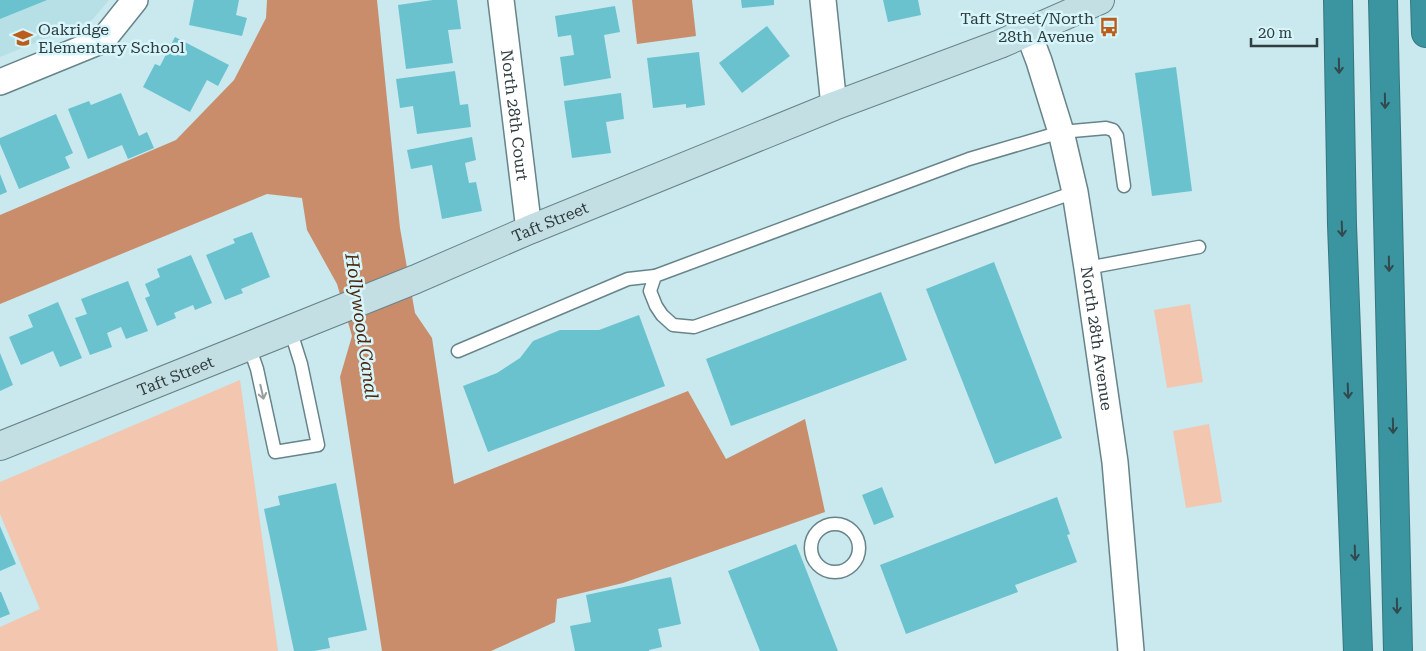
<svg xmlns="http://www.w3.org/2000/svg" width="1426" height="651" font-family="'Roboto Serif',serif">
	<rect width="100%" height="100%" fill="#c9e9ee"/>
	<path fill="#b6e0e5" d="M0,0H109L92,20L0,57Z"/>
	<g fill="#f2c6af">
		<path d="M1190,304L1203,382L1167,388L1154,310Z"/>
		<path d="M240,380L278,651H0V627L40,609L0,514V482Z"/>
		<path d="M1209,424L1222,502L1186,508L1173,431Z"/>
	</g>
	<g fill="#c98d6c">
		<path d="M267,0H377L400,228L415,313L432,338L454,484L688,391L726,459L805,419L825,512L623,583L557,599L555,622L491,651H382L340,377L352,336L337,284L307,230L302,198L267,194L0,304V215L176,140L234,80L266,18Z"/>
		<path d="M632,0H692L696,36L637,44Z"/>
	</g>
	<g fill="#6ac2ce">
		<path d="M0,0H47L0,19Z"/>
		<path d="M194,0H239L236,15L247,18L242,36L189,25Z"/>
		<path d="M433,0H457L461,29L448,30L453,63L406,69L398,5Z"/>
		<path d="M741,0H774V5L742,8Z"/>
		<path d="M883,0H918L921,15L888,22Z"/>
		<path d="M615,6L620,32L604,35L611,78L564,86L560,57L574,55L571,35L558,37L555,16Z"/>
		<path d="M767,26L790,56L742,93L719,63Z"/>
		<path d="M175,37L229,65L218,86L207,80L190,112L143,87L155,64L160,66Z"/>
		<path d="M699,52L705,105L686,108V104L653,108L647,58Z"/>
		<path d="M1176,67L1192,191L1152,196L1135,73Z"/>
		<path d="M455,71L460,105L468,104L471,127L417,134L413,106L400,108L396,79Z"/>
		<path d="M121,93L139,136L147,132L154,148L128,159L122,145L88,159L68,109L89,101L91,105Z"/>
		<path d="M621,93L624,119L606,122L611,153L572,158L564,101Z"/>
		<path d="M56,114L73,153L65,157L70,168L19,189L0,144V138Z"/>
		<path d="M472,137L476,160L465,163L469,183L476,182L482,211L442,219L432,165L411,169L407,150Z"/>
		<path d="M0,174L7,192L0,195Z"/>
		<path d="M252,232L270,277L241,289L243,293L225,300L206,255L235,243L233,239Z"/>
		<path d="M191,255L212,303L195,310L193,305L174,313L176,318L157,326L145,298L150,296L145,284L160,277L157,269Z"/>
		<path d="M994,262L1062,438L995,464L926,289Z"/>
		<path d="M128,281L148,331L126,339L121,327L107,333L112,347L90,355L75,318L87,314L81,299Z"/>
		<path d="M881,292L907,360L731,426L706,359Z"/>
		<path d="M58,302L82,358L60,367L53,351L21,365L9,337L33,327L28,315Z"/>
		<path d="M639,315L665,386L488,452L463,386L497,373L520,358L533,341L560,330H599Z"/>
		<path d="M0,353L13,385L0,391Z"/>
		<path d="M336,483L367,630L328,638L330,648L314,651H294L264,509L280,505L278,496Z"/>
		<path d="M882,487L894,517L874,525L862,495Z"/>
		<path d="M1057,497L1070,534L1067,535L1077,562L1015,585L1018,592L906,634L880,565Z"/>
		<path d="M0,526L16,564L0,571Z"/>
		<path d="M796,544L838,651H760L728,571Z"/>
		<path d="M671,577L681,624L658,629L662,647L649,650V651H575L570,626L591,622L586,595Z"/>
		<path d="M0,592H1L10,614L0,618Z"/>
	</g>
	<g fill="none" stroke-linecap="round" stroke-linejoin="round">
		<defs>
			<g id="lane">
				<path d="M1075,192L694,327L673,325L662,315L656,306L650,291L655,276L969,159L1061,132L1106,128L1113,130L1117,136L1124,186"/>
				<path d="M1087,268L1199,247"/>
				<path d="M249,346L257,369L275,452L318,445L301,364L290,329"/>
				<path d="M458,351L628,279L655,276"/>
				<circle cx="835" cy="548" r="24"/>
			</g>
			<g id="street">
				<path id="s1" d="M501,0L529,230"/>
				<path d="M823,0L834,106"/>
				<path id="s2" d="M1028,32L1039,61L1061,132L1075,192L1087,268L1115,462L1131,651"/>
				<path d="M0,82L103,40L135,0"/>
			</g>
			<g id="secondary">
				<path id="s3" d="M0,446L416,279L529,230L834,106L1000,44L1100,0"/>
			</g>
			<g id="highway">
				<path d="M1338,0L1342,225L1358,651"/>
				<path d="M1383,0L1398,651"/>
				<path d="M1425,0L1426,33"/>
			</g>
		</defs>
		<use href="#lane" stroke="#678489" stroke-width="15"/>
		<use href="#street" stroke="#678489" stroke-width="28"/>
		<use href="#secondary" stroke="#678489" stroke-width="30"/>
		<use href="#highway" stroke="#36767e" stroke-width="30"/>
		<use href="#lane" stroke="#fff" stroke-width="12"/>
		<use href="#street" stroke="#fff" stroke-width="25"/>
		<use href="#secondary" stroke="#c4dfe3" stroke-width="28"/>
		<use href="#highway" stroke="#3a95a1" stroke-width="28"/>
	</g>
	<defs><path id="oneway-shaft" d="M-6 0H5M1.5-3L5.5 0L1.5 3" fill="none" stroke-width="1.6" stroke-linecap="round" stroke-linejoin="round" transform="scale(1.25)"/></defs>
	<g stroke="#32494d">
		<use href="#oneway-shaft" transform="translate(1339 66) rotate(89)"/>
		<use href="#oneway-shaft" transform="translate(1385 101) rotate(89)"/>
		<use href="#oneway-shaft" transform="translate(1342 229) rotate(88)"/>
		<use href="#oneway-shaft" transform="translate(1389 264) rotate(89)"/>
		<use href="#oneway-shaft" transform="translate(1348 391) rotate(88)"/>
		<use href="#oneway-shaft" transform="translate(1393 426) rotate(89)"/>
		<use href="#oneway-shaft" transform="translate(1355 553) rotate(88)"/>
		<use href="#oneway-shaft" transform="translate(1397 606) rotate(89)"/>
	</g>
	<use stroke="#989e9e" href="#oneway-shaft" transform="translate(262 392) rotate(77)"/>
	<defs>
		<symbol id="bus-bare" viewBox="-9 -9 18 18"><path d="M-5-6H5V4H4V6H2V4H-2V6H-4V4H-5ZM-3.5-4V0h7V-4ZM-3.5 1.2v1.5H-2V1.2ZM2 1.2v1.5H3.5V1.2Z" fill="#bc5c19" stroke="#d7f6fb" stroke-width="2.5" paint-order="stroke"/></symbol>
		<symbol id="school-bare" viewBox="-9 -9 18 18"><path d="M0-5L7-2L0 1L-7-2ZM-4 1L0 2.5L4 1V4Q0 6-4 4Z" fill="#bc5c19" stroke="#d7f6fb" stroke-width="2.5" paint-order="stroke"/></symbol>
	</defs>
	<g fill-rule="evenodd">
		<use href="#bus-bare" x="1095" y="13" width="28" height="28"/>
		<use href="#school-bare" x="9" y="24" width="28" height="28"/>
	</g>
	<g text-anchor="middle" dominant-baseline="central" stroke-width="5" stroke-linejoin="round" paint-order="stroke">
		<g font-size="16" fill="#303c3e" stroke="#d7f6fb" text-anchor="end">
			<text x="1094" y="18">Taft Street/North<tspan x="1094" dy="18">28th Avenue</tspan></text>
			<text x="38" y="29" text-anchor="start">Oakridge<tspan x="38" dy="18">Elementary School</tspan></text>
		</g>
		<g font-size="16" fill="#303c3e" stroke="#d7f6fb">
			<text stroke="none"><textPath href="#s1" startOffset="116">North 28th Court</textPath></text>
			<text stroke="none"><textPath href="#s3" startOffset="594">Taft Street</textPath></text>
			<text stroke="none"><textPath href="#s2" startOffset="315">North 28th Avenue</textPath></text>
			<text stroke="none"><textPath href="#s3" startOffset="189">Taft Street</textPath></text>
		</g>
		<g font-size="18" font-style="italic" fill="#4e260e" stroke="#d7f6fb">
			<text transform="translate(362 326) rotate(82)">Hollywood Canal</text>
		</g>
	</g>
	<path d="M1251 38v8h66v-8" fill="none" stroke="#303c3e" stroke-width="2.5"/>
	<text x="1258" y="38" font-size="15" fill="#303c3e" stroke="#d7f6fb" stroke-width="4" paint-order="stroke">20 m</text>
</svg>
